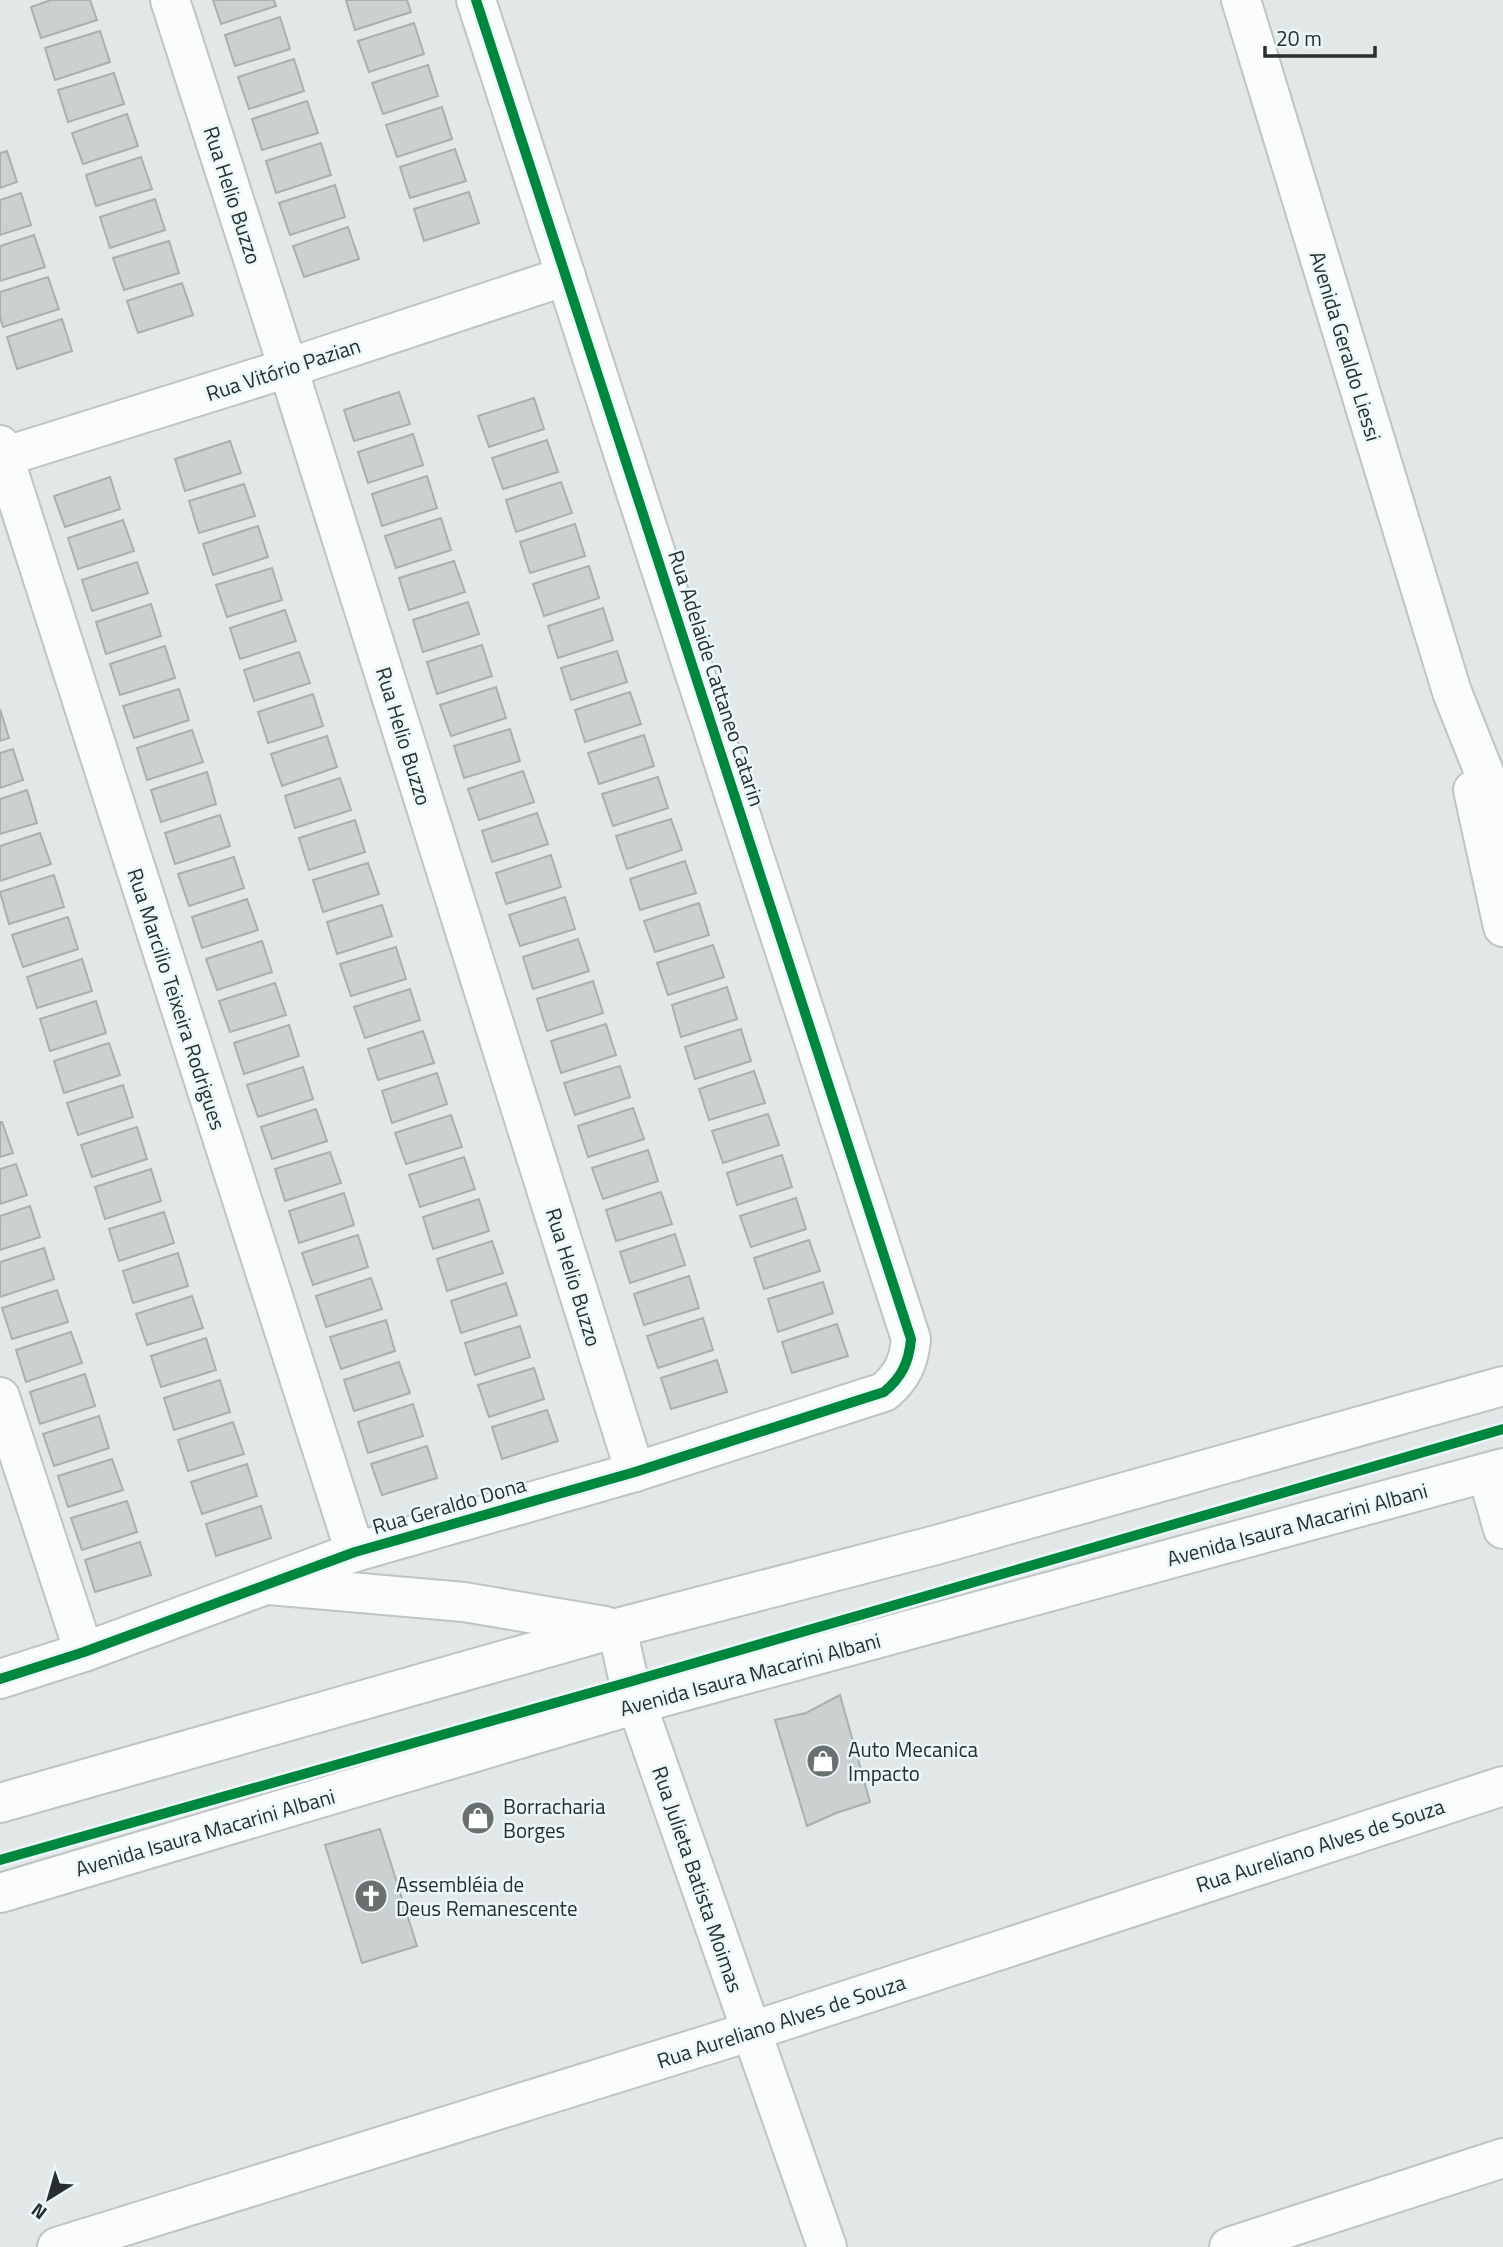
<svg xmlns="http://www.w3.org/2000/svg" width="1503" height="2247" font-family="'Titillium Web',sans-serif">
	<rect width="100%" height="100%" fill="#e2e8e8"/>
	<g fill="#cbd0d0" stroke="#aaafaf" stroke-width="2">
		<path d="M51,0H90L97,20L41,38L31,7Z"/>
		<path d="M213,0H274L276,6L221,24Z"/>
		<path d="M346,0H407L411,12L355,30Z"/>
		<path d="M280,17L290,49L235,66L225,35Z"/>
		<path d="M414,23L424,54L369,72L358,41Z"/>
		<path d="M100,31L110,62L55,80L45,48Z"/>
		<path d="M294,59L304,91L249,109L238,77Z"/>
		<path d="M428,65L438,96L383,114L372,83Z"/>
		<path d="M114,73L124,104L68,122L58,90Z"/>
		<path d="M307,101L318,133L262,150L252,119Z"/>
		<path d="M442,107L452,139L397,157L386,125Z"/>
		<path d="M127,114L138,146L83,164L72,133Z"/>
		<path d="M321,143L331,175L276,193L266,161Z"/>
		<path d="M455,149L466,181L410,198L400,167Z"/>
		<path d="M7,151L17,182L0,188V153Z"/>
		<path d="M141,157L152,189L96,206L86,175Z"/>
		<path d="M335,185L345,217L290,235L279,203Z"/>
		<path d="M469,192L479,223L424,241L414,209Z"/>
		<path d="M21,193L31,225L0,235V200Z"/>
		<path d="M155,199L165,230L110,248L100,217Z"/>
		<path d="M348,227L359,259L304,277L293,246Z"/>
		<path d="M34,235L45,267L0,281V246Z"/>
		<path d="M169,241L179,273L124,290L113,258Z"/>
		<path d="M48,277L59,309L3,327L0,317V292Z"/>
		<path d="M182,283L193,315L138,333L127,301Z"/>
		<path d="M62,319L72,351L17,369L7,337Z"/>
		<path d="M399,392L410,424L354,441L344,410Z"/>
		<path d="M534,398L544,429L489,447L478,416Z"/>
		<path d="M413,434L423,465L368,483L358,452Z"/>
		<path d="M547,440L558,472L503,489L492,458Z"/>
		<path d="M230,441L241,473L185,491L175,459Z"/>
		<path d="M427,476L437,508L382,526L372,494Z"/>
		<path d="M110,477L120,509L65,527L54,496Z"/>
		<path d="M561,482L572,513L516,532L506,500Z"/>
		<path d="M244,484L255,516L199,533L189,501Z"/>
		<path d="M441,518L451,550L396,568L385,536Z"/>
		<path d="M123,520L134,551L78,569L68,538Z"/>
		<path d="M575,524L585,556L530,573L520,542Z"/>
		<path d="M258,526L268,557L213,575L203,544Z"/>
		<path d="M454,561L465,592L409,610L399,578Z"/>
		<path d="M137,562L148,593L92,611L82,580Z"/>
		<path d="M589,566L599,598L544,616L533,584Z"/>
		<path d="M272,568L282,600L227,617L216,585Z"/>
		<path d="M468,602L479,634L423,652L413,620Z"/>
		<path d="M151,604L161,636L106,654L96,622Z"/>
		<path d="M603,608L613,640L558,658L548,626Z"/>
		<path d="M285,610L296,641L240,659L230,628Z"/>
		<path d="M482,645L492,676L437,694L427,662Z"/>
		<path d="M165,646L175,678L120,695L110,664Z"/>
		<path d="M617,651L627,682L571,700L561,668Z"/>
		<path d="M299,652L310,683L254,701L244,670Z"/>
		<path d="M496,687L506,718L451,736L440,705Z"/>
		<path d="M179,689L189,720L134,738L123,706Z"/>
		<path d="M630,692L641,724L585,742L575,710Z"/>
		<path d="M313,694L323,726L268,743L258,712Z"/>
		<path d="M0,709L9,738L0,741Z"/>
		<path d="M510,729L520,761L464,778L454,746Z"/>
		<path d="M192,730L203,762L147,780L137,748Z"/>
		<path d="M644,735L654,766L599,784L588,753Z"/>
		<path d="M327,736L337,767L282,786L271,754Z"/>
		<path d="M13,749L23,780L0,788V753Z"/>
		<path d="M523,771L534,802L479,820L468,789Z"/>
		<path d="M207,772L216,804L161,822L151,790Z"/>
		<path d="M658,777L668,808L613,826L602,794Z"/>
		<path d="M340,778L351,810L295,828L285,796Z"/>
		<path d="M27,790L37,823L0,834V799Z"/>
		<path d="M537,813L548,844L492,862L482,831Z"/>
		<path d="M220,815L230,846L175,864L165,833Z"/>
		<path d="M671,819L682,850L627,869L616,836Z"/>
		<path d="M355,820L365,852L309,870L299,838Z"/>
		<path d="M40,833L51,864L0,881V846Z"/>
		<path d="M551,855L561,887L506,904L496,873Z"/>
		<path d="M234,857L244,888L189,906L178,874Z"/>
		<path d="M685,861L696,893L640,910L630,879Z"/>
		<path d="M368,863L379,894L323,912L313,880Z"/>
		<path d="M54,875L64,907L9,924L0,892Z"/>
		<path d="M565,897L575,929L520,946L509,915Z"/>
		<path d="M247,899L258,930L202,948L192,917Z"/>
		<path d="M699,903L709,935L655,952L644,921Z"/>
		<path d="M382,905L392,936L337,954L327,922Z"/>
		<path d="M68,917L78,949L23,967L12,935Z"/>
		<path d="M578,939L589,971L533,989L523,957Z"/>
		<path d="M262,941L272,972L217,990L206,959Z"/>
		<path d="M713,945L724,977L668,995L657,963Z"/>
		<path d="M396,947L406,979L351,996L340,964Z"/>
		<path d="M82,959L92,991L37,1008L27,977Z"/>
		<path d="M593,981L603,1013L547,1031L537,999Z"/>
		<path d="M275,983L286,1015L230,1032L219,1001Z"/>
		<path d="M727,987L737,1019L681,1037L672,1005Z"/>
		<path d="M410,989L420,1020L365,1038L354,1007Z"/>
		<path d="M96,1001L106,1033L50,1051L40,1019Z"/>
		<path d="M606,1024L616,1055L561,1073L551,1041Z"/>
		<path d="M289,1025L299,1056L244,1074L234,1043Z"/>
		<path d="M741,1029L751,1061L695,1079L685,1047Z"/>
		<path d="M423,1031L434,1063L378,1080L368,1049Z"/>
		<path d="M109,1043L120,1075L64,1093L54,1061Z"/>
		<path d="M620,1066L630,1097L575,1115L564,1083Z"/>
		<path d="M303,1067L313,1099L258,1117L247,1085Z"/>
		<path d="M754,1071L765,1103L709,1120L699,1089Z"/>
		<path d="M437,1073L447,1104L392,1123L382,1091Z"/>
		<path d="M123,1085L133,1117L78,1135L67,1103Z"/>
		<path d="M633,1108L644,1139L588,1157L578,1126Z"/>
		<path d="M316,1109L327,1141L272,1159L261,1127Z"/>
		<path d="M768,1114L779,1145L723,1163L712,1131Z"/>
		<path d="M451,1115L462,1147L406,1164L395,1133Z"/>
		<path d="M0,1122H2L13,1153L0,1157Z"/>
		<path d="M137,1127L147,1159L92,1177L81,1145Z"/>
		<path d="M648,1150L658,1181L603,1199L592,1168Z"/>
		<path d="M330,1152L341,1183L285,1201L275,1169Z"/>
		<path d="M782,1155L792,1187L737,1205L727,1173Z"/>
		<path d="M464,1157L475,1189L420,1207L409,1175Z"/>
		<path d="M16,1164L27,1195L0,1204V1169Z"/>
		<path d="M151,1169L161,1201L105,1219L95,1187Z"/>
		<path d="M661,1192L672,1224L616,1241L606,1210Z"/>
		<path d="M344,1193L354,1225L299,1243L289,1211Z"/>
		<path d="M796,1198L806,1229L751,1247L740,1216Z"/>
		<path d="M479,1199L489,1231L433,1249L423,1217Z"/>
		<path d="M30,1206L40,1237L0,1250V1216Z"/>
		<path d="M164,1212L174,1243L119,1261L109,1229Z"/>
		<path d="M675,1234L685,1265L630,1283L620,1252Z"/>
		<path d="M358,1235L368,1267L313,1285L302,1253Z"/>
		<path d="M809,1240L820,1271L764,1289L754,1258Z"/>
		<path d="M492,1241L503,1273L447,1291L437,1259Z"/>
		<path d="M44,1248L54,1279L0,1297V1262Z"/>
		<path d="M178,1253L188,1286L133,1303L123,1271Z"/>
		<path d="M689,1276L699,1308L644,1325L634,1294Z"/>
		<path d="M371,1278L382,1309L326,1327L316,1296Z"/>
		<path d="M823,1282L833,1313L778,1332L768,1299Z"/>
		<path d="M506,1283L517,1315L461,1333L451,1301Z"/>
		<path d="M57,1290L68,1322L12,1339L2,1308Z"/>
		<path d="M192,1296L203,1328L147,1345L136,1314Z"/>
		<path d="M703,1318L713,1350L658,1368L647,1336Z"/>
		<path d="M386,1320L395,1351L341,1369L330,1337Z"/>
		<path d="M837,1324L848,1356L792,1373L782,1342Z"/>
		<path d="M520,1326L530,1357L475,1375L465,1343Z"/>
		<path d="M71,1332L82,1363L26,1382L16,1350Z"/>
		<path d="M206,1338L216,1370L161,1387L151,1356Z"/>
		<path d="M717,1360L727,1392L671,1409L661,1378Z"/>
		<path d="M399,1362L410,1393L354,1411L344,1380Z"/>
		<path d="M534,1368L544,1399L489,1417L478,1385Z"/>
		<path d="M85,1374L95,1406L40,1424L30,1392Z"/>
		<path d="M220,1380L230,1412L174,1430L164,1398Z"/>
		<path d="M413,1404L423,1436L368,1453L358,1422Z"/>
		<path d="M547,1410L558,1441L502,1459L492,1427Z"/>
		<path d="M99,1416L109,1448L54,1466L43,1434Z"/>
		<path d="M233,1422L244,1454L188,1471L178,1440Z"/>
		<path d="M427,1446L437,1478L382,1495L371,1464Z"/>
		<path d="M112,1459L123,1490L68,1507L58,1476Z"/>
		<path d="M247,1464L257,1496L202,1514L191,1482Z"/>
		<path d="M127,1501L137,1532L82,1550L71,1518Z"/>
		<path d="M261,1506L271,1538L216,1556L206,1524Z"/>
		<path d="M140,1542L151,1575L95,1592L85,1560Z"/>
		<path d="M840,1695L870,1802L836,1813L807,1826L775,1720L806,1713Z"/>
		<path d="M380,1829L417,1946L362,1963L325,1845Z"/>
	</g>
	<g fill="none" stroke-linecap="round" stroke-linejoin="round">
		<defs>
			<g id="street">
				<path d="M170,0L288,368L635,1472"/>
				<path d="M1241,0L1452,692L1503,820"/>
				<path d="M0,445L355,1552"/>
				<path d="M0,458L288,368L566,276"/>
				<path d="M1473,790L1503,927"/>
				<path d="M0,1397L84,1652"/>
				<path d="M1487,1473L1503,1529"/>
				<path d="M617,1628L629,1682L827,2247"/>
				<path d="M0,1679L84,1652L355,1552L635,1472L884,1392C902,1377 909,1362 911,1339L476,0"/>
				<path d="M57,2247L752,2031L1503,1786"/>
				<path d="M1229,2247L1503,2158"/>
			</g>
			<g id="secondary">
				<path d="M269,1585L464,1602L605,1626"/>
				<path d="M0,1803L617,1628L936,1545L1503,1386"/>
				<path d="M0,1893L637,1704L1503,1468"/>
			</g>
		</defs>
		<use href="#street" stroke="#bfc4c5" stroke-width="42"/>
		<use href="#secondary" stroke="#bfc4c5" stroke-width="42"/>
		<use href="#street" stroke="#fbfcfc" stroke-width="38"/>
		<use href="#secondary" stroke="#fbfcfc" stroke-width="38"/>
		<defs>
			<g id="cycleway">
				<path d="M0,1679L84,1652L355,1552L635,1472L884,1392C902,1377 909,1362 911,1339L476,0"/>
				<path d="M0,1860L629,1682L1503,1429"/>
			</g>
		</defs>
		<use href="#cycleway" stroke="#ebf8f9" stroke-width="15"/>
		<use href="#cycleway" stroke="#00873e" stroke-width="10"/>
	</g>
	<defs>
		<symbol id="shop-disc" viewBox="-11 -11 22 22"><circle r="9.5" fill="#6a6f6f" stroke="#ebf8f9"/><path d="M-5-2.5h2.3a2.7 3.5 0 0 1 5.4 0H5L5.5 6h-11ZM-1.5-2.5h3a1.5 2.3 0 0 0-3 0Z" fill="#fff"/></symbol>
		<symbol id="church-disc" viewBox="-11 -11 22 22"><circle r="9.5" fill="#6a6f6f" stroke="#ebf8f9"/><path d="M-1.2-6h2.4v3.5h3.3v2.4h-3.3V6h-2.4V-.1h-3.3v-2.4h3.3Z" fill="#fff"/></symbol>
	</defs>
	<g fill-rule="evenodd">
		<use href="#shop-disc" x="804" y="1742" width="38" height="38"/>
		<use href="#shop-disc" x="459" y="1799" width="38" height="38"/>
		<use href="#church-disc" x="352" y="1877" width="38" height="38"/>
	</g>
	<g text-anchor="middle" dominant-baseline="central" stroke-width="5" stroke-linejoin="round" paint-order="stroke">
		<g font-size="21" fill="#292e2e" stroke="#ebf8f9">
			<text transform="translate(233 195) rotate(72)">Rua Helio Buzzo</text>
			<text transform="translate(1346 346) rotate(73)">Avenida Geraldo Liessi</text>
			<text transform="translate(283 369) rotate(-18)">Rua Vitório Pazian</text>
			<text transform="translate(717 678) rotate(72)">Rua Adelaide Cattaneo Catarin</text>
			<text transform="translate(404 736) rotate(73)">Rua Helio Buzzo</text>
			<text transform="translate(177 999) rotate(72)">Rua Marcilio Teixeira Rodrigues</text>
			<text transform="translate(574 1277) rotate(73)">Rua Helio Buzzo</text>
			<text transform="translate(449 1505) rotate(-16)">Rua Geraldo Dona</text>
			<text transform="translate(1297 1524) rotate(-15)">Avenida Isaura Macarini Albani</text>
			<text transform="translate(750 1674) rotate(-15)">Avenida Isaura Macarini Albani</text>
			<text transform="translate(205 1832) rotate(-16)">Avenida Isaura Macarini Albani</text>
			<text transform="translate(1320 1845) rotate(-18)">Rua Aureliano Alves de Souza</text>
			<text transform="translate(698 1879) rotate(71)">Rua Julieta Batista Moimas</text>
			<text transform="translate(781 2021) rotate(-18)">Rua Aureliano Alves de Souza</text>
		</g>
		<g font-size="21" fill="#292e2e" stroke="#ebf8f9" text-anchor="start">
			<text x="848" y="1749">Auto Mecanica<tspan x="848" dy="24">Impacto</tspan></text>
			<text x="503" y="1806">Borracharia<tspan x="503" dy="24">Borges</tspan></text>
			<text x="396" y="1884">Assembléia de<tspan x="396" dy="24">Deus Remanescente</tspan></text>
		</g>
	</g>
	<g transform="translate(49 2198) rotate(217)" stroke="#ebf8f9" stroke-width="5" paint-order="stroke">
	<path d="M0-5L12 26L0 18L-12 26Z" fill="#292e2e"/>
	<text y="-10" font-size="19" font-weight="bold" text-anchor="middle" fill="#292e2e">N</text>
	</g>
	<path d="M1265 46v10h110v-10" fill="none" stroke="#292e2e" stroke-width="3.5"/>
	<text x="1276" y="46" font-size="21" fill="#292e2e" stroke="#ebf8f9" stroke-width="5" paint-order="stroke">20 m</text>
</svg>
